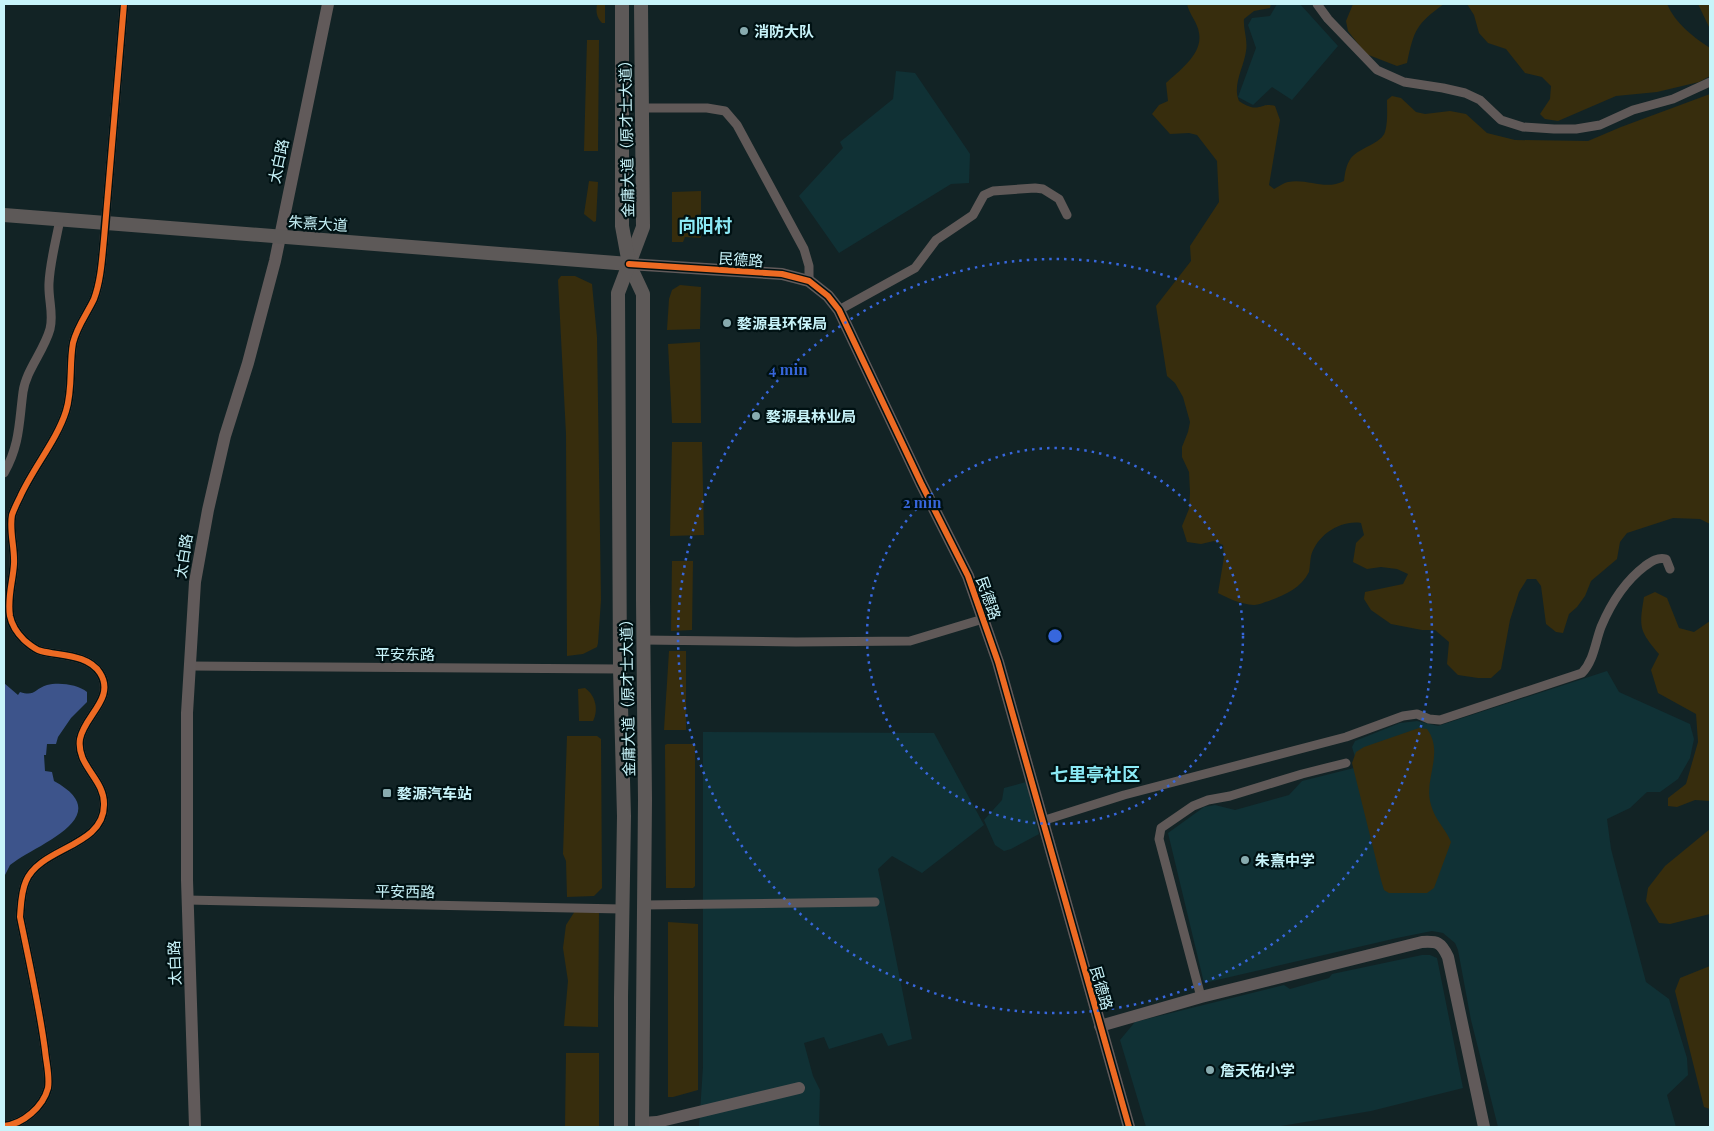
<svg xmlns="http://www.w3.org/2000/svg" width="1714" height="1131" font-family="'Playfair Display','Noto Sans SC',serif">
	<rect width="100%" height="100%" fill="#122325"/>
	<g fill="#103135">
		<path d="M1277,4H1300L1338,46L1292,100L1272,87L1253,105L1238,97L1256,48L1248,25L1252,18L1270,16Z"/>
		<path d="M896,71L915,73L970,154L969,183L951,184L839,253L799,196L843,148L840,142L893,99Z"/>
		<path d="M1607,671L1619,692L1690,724L1694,739L1690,758L1678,779L1660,792H1647L1630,808L1607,819L1611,849L1646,982L1669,999L1687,1058L1688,1075L1667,1095L1676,1127H1498L1471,1020L1458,950L1455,943L1443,933L1432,931L1397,938L1204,983L1168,833L1204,807L1215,805L1235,810L1289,795L1302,781L1358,767L1352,747L1355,741L1400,723L1417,721L1438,726Z"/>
		<path d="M703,732L934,733L984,825L922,873L892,856L878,869L912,1039L888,1046L882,1033L829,1049L824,1037L804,1043L813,1076L820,1090L819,1125L824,1127H699L703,1067Z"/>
		<path d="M1026,782L1039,834L1011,849L1004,851L995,845L984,820L1002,800L1004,788Z"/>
		<path d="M1422,955H1430L1437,958L1463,1088L1371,1111L1275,1127H1146L1120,1040L1135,1022L1284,985L1290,989L1329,978L1332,974Z"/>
	</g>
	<g fill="#372d0d">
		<path d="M597,4H605V23H602C596,17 596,11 597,4Z"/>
		<path d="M1187,4H1271L1270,8L1254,11L1244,19C1243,29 1248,40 1246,51C1244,67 1232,85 1239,101C1245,105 1252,109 1259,107C1267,105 1266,104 1275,106L1280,120L1269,185L1274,189C1278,187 1283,183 1288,182C1308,178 1325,191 1344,181C1345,173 1346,165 1351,158C1359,148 1382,143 1385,132C1388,122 1387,110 1387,100L1392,96L1401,98L1416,112L1425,114L1450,111L1466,114L1487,133L1515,140L1588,141L1621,127L1710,94V524L1700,519L1673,518L1627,533L1620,542L1617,559L1591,581L1585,596L1577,607L1569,614L1563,633L1556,632L1546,624L1541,586L1536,579H1527L1519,592L1510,620L1501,669L1491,678H1478L1458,675L1447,664L1449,642L1435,630H1422L1391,624L1371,610L1364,599L1365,592L1403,584L1408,574L1397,569L1381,567L1367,569L1353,562L1356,543L1364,535L1361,523C1340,520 1317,535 1311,556C1310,561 1310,567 1309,572C1301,588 1285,595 1269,601C1264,602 1259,605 1254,605C1240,604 1230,599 1218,593L1224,557L1223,545L1214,541L1201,544L1187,542L1182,526L1189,509L1190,492L1189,472L1182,457V447L1188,432L1190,422L1183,397L1175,383L1167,376L1156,306L1191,261L1190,246L1219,202L1217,161L1197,135L1189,133L1170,134L1152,114L1159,105L1168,101L1166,83C1180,70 1203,54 1199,33C1198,23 1189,14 1187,4Z"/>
		<path d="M1353,4H1444C1416,24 1414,30 1407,63L1397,66L1366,54L1348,31L1346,21Z"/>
		<path d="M1467,4H1667C1676,24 1692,36 1710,48V76L1699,82L1657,92L1616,96L1558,121L1545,119L1540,114L1550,99L1551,86L1542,77L1525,73L1506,49L1488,43L1479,33L1474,15Z"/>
		<path d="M1698,4H1710V29Z"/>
		<path d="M587,40H599L598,151H584Z"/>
		<path d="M589,181L598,182L596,221L594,222L584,214Z"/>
		<path d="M701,191V238L685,237L683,242H672V192Z"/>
		<path d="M561,276H575L592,284L597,337L601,600L598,643L597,647L583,654L567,656L566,434L558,280Z"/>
		<path d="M680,285L701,287L700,329L667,330L669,299L672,290Z"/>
		<path d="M700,342L701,423H672L668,344Z"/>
		<path d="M672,442H702L704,535L670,536Z"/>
		<path d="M672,561H693L692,630L671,631Z"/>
		<path d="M1655,592L1667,598L1679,628L1694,632L1710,621V801L1695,800L1677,807L1668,806V798L1686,784L1698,742L1696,714L1658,693L1651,670L1659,654C1639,630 1639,628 1644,597Z"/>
		<path d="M669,651H686V730H664Z"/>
		<path d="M585,688C595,695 599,709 593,721H579L578,689Z"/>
		<path d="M1419,728L1427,729C1444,752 1425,777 1430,801C1434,820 1445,827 1451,842L1434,888L1427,893H1389L1384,890L1381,880L1352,763L1356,752L1364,747Z"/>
		<path d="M567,736H597L601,739L602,888L594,896L567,897L566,861L563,854Z"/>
		<path d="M667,744H695V886L693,888H666L665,745Z"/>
		<path d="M1710,829V914L1670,924L1659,923L1646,901L1648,888L1665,866Z"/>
		<path d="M575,911L599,913L598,1027L564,1026L568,981L563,948L566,925Z"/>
		<path d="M668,922L698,924V1090L673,1097H668Z"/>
		<path d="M1710,966V1109L1704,1107L1675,991L1680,978Z"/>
		<path d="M566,1053H599V1127H565Z"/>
	</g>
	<path fill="#3d548b" d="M4,683L18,695L20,692C35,697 34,689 47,685C58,682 78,684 87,692V702L71,718L58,737L56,744H47L46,755H44L45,771L52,772L54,781C114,814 48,840 17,860L10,865L4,877Z"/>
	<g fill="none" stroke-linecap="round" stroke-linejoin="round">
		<g stroke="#605958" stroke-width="9">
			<path d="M1317,4L1328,19L1377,70L1404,82L1443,88L1465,93L1480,100L1501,120L1523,127L1554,129H1576L1600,125L1633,110L1673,99L1710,82"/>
			<path d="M642,108H707L725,111L737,125L804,249L809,266V281"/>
			<path d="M839,310L915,268L936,240L973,215L984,195L993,191L1035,188L1043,189L1059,199L1067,215"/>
			<path d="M4,473C20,445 19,422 23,392C26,370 44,351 50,329C54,314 48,299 49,283C50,262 56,241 60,219"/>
			<path d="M643,640L796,642L910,641L983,619"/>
			<path d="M190,666L620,669"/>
			<path d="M1042,821L1124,795L1346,737L1403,716L1417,714L1429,719L1440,720L1582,673C1594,660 1595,643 1601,627C1611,603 1624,582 1645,566C1652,561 1658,557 1666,559L1670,569"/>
			<path d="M187,900L622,909"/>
			<path d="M644,905L875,902"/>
			<path d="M1201,997L1159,839L1161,828L1193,806L1208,800L1230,796L1302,774L1346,763"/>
			<path d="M4,1126C23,1124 43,1107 48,1088C50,1076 46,1062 45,1050C39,1005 29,961 20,917C21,905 21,892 26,881C40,847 104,847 104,805C105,779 76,766 80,739C84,716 116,698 100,673C88,654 60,656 41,651C34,649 29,644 24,640C17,633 12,626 10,616C7,598 13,581 14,564C15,548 9,531 12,515C14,509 17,503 20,497C33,468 57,440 66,411C73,389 69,365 73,343C77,326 87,314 94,299C101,280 102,259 104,239L124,4"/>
		</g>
		<g stroke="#615a5a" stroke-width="12">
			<path d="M629,264L782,274L809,281L828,296L839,310L921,483L968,576L998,662L1129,1127"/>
			<path d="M1100,1026L1201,997L1422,942C1437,941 1441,942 1448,957L1484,1127"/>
			<path d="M642,1123L657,1122L799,1088"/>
			<path d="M195,1127L187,880V713L195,582L208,510L225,436L248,363L275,261L328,4"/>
		</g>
		<g stroke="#5d5958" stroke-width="14">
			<path d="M641,4L643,227L629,264L643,294V601L645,800L642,1127"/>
			<path d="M4,215L629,264"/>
			<path d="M621,1127V997L624,816L620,669L618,293L629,264L622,226V4"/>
		</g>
		<defs>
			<g id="cycleway">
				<path d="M629,264L782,274L809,281L828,296L839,310L921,483L968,576L998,662L1129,1127"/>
				<path d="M4,1126C23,1124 43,1107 48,1088C50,1076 46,1062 45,1050C39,1005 29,961 20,917C21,905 21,892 26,881C40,847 104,847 104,805C105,779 76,766 80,739C84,716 116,698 100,673C88,654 60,656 41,651C34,649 29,644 24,640C17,633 12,626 10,616C7,598 13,581 14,564C15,548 9,531 12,515C14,509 17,503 20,497C33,468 57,440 66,411C73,389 69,365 73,343C77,326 87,314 94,299C101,280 102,259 104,239L124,4"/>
			</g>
		</defs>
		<use href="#cycleway" stroke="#001113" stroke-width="9"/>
		<use href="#cycleway" stroke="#ed6a23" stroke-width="6"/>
	</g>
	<g fill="none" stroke="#3767dd" stroke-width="2.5" stroke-dasharray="2.5 5">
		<circle cx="1055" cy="636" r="188"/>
		<circle cx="1055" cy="636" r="377"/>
	</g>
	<g fill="#88abaf" stroke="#001113" stroke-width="2">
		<circle cx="744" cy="31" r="5"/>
		<circle cx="727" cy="323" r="5"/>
		<circle cx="756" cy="416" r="5"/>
		<rect x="382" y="788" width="10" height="10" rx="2.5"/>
		<circle cx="1245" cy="860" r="5"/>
		<circle cx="1210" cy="1070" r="5"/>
	</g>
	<g text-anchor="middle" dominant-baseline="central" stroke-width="4.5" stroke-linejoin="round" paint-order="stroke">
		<g font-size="15" font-weight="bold" fill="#c8f4fa" stroke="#001113" text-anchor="start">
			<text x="754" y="31">消防大队</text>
			<text x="737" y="323">婺源县环保局</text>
			<text x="766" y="416">婺源县林业局</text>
			<text x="397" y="793">婺源汽车站</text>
			<text x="1255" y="860">朱熹中学</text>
			<text x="1220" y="1070">詹天佑小学</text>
		</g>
		<g font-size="15" fill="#c8f4fa" stroke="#001113">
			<text transform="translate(626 135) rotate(-91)">金庸大道（原才士大道）</text>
			<text transform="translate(278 161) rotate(-78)">太白路</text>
			<text transform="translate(318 223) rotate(4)">朱熹大道</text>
			<text transform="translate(741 259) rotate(4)">民德路</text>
			<text transform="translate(183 556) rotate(-81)">太白路</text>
			<text transform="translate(989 598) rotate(71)">民德路</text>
			<text x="405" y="654">平安东路</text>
			<text transform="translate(627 694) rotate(-91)">金庸大道（原才士大道）</text>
			<text transform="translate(405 891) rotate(1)">平安西路</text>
			<text transform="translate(174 963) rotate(-92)">太白路</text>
			<text transform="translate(1102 988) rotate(74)">民德路</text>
		</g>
		<g font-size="18" font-weight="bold" fill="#8beaf6" stroke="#001113">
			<text x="705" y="225">向阳村</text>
			<text x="1095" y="774">七里亭社区</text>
		</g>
	</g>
	<circle cx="1055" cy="636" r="8" fill="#3767dd" stroke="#001113" stroke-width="2.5"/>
	<g font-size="15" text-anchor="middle" font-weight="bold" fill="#3767dd" stroke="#001113" stroke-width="4.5" stroke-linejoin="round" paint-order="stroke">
		<text x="788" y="375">4 min</text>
		<text x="922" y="508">2 min</text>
	</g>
	<rect width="1714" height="1131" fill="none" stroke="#c8f4fa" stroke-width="10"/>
</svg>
